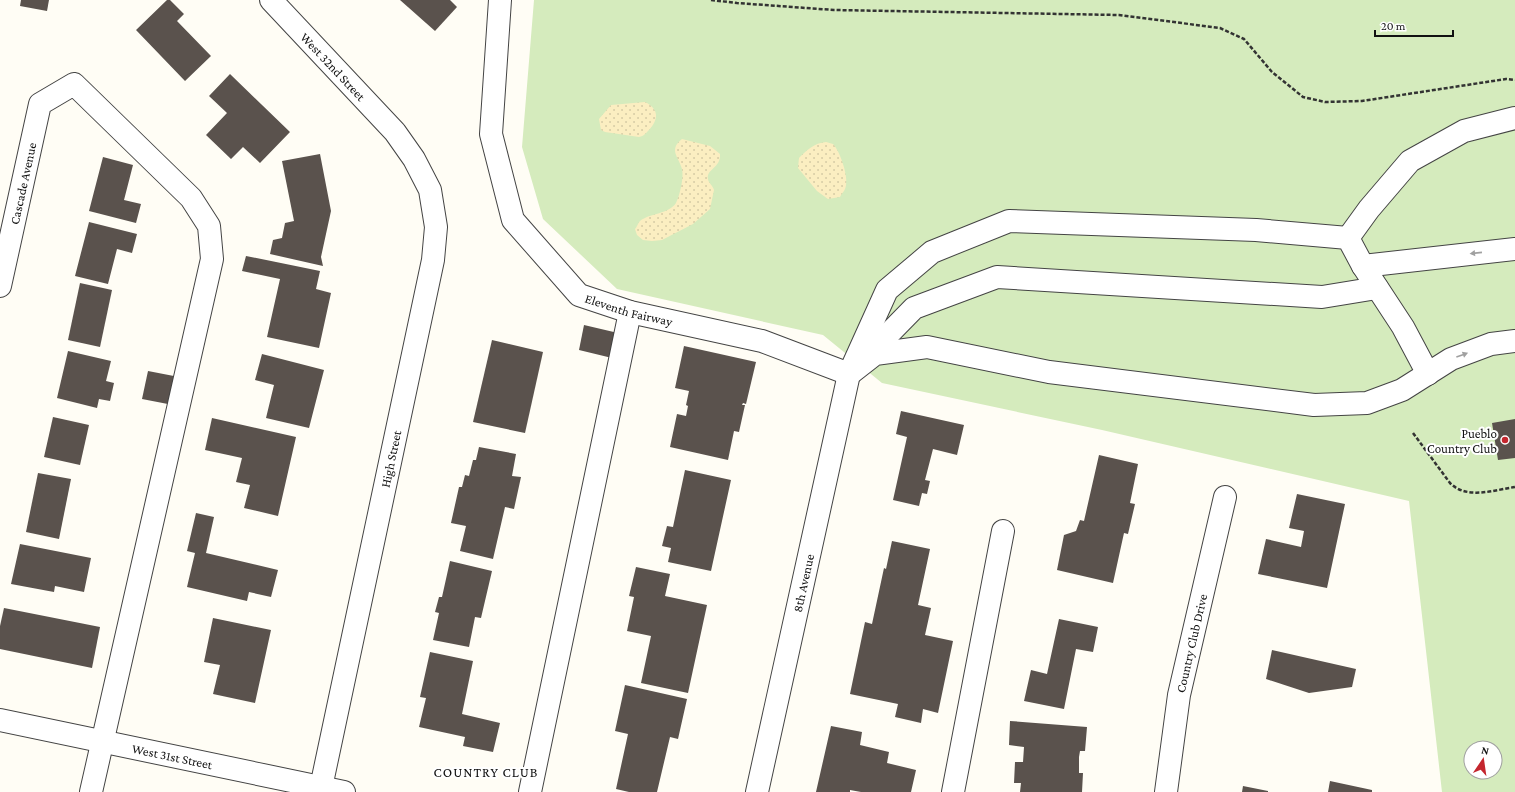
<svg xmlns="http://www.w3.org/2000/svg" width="1515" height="792" font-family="'Crimson Pro',serif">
	<defs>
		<pattern id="sand-dots" width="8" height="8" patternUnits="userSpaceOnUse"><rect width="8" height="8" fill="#fbeec1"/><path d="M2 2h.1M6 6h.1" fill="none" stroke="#d6cba5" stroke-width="1.8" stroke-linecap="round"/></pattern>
	</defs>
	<rect width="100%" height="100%" fill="#fffdf5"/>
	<path fill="#d5ebbd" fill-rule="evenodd" d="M534,0H1515V792H1442L1409,501L1102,430L882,383L823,335L617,289L543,219L522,147ZM1471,748H1495V772H1471Z"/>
	<g fill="url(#sand-dots)">
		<path d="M645,102C659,109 659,119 649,130C646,133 644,136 639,137L605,132L601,130L599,119L611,105Z"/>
		<path d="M682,139L710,146L720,154C721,168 706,169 708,179C708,182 713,186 714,190L710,209L693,224L662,240L652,241L643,240L637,235L635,229C637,227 638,223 640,221C650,213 669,214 676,203C680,195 684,177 682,169C679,157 668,150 682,139Z"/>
		<path d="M826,142L833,144C840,151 850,179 845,189C844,192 841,194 840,197L828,199L817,191L798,168L799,158C807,150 814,143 826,142Z"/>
	</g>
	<g fill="#5a524d">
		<path d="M21,0H49L47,11L20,6Z"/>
		<path d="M167,0H170L184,14L177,21L211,56L185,81L136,30Z"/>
		<path d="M400,0H450L457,7L435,31Z"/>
		<path d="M230,74L290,132L260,163L243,147L231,159L206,135L227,113L209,96Z"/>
		<path d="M320,154L331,211L321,257L323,266L270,254L273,240L282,238L285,223L294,221L282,161Z"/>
		<path d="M103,157L133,165L124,200L141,204L136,223L89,211Z"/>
		<path d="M89,222L137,234L132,253L117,249L108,284L75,276Z"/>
		<path d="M246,256L320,271L316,289L331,293L319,348L267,337L280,279L242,271Z"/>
		<path d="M80,283L112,290L100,347L68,340Z"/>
		<path d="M584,325L618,333L612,358L579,350Z"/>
		<path d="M492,340L543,352L525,433L473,422Z"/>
		<path d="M684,346L756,362L746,404L743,403L742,405H745L739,432L734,431L728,460L670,447L677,414L686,416L688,406L686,405L689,391L675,388Z"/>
		<path d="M68,351L111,361L106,381L114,383L110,401L99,399L97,408L57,398Z"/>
		<path d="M262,354L324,370L309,428L266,418L274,385L255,380Z"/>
		<path d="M148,371L179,377L173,405L142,399Z"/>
		<path d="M901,411L964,425L957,455L933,449L925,480L930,481L927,494L922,493L919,506L893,500L907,437L896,434Z"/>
		<path d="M53,417L89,425L80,465L44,457Z"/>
		<path d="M212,418L296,437L278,516L244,508L250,485L236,482L242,458L205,450Z"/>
		<path d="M1515,419V458L1498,460L1492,423Z"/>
		<path d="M479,447L516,454L512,476L521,477L514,509L505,507L493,559L460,551L466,526L451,523L459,487H462L465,475L469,476L473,460H476Z"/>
		<path d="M1099,455L1138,464L1130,503L1135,504L1128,534L1124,533L1113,583L1057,570L1064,535L1076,531L1080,520L1084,521Z"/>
		<path d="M685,470L731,480L711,571L668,562L671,548L662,546L667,526L673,527Z"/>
		<path d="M38,473L71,479L59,539L26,532Z"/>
		<path d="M1297,494L1345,504L1327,588L1258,574L1266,539L1301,547L1304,531L1289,528Z"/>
		<path d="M196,513L214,517L206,553L278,570L271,597L249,592L247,601L187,587L195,553L187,551Z"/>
		<path d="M892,541L930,549L918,605L931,608L925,635L953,641L938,713L923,709L921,723L895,717L898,704L850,694L865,622L872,624L884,568L886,569Z"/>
		<path d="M20,544L91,558L84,592L55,586L54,592L11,584Z"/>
		<path d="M450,561L492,571L481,618L475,617L469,647L433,640L439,613L435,612L439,597H442Z"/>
		<path d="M636,567L670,574L665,596L707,605L688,693L641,683L651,636L627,631L634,597L629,596Z"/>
		<path d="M4,608L100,627L92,668L0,649V626Z"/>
		<path d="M213,618L271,630L255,703L213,694L220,665L204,662Z"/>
		<path d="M1059,619L1098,627L1093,652L1076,649L1064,709L1024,701L1031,670L1047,674Z"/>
		<path d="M1272,650L1356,669L1352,687L1309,693L1266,679Z"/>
		<path d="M430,652L473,661L462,714L500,723L493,752L463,746L465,737L419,727L426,698L420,697Z"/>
		<path d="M625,685L687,699L678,739L670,737L657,792H629L616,789L628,734L615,731Z"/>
		<path d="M1010,721L1087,727L1085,751H1080L1079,757V773H1083L1082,792H1020L1021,783H1014L1015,762H1023L1024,747L1009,745Z"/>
		<path d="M831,726L862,732L860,745L889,752L887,763L916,770L911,792H861L850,790V792H816Z"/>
		<path d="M1330,781L1372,790V792H1328Z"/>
		<path d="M1243,786L1268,791V792H1242Z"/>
	</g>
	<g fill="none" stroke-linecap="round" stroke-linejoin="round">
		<defs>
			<g id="minor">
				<path id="s1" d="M271,0L395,132L414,159L430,190L436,227L433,260L320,792"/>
				<path id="s2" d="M500,0L491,134L513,220L579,295L630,312L762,341L849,374"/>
				<path d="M1348,238L1369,209L1410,161L1464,131L1515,118"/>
				<path d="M1363,266L1515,249"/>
				<path id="s3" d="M0,286L40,104L74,84L191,198L209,226L212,259L91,792"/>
				<path d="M864,359L914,308L997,277L1322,297L1377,288"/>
				<path d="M852,372L875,354L927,347L1049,372L1314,405L1367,403L1402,390L1451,359L1491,344L1515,341"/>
				<path id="s4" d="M0,720L344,792"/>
				<path d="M530,792L630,312"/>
				<path id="s5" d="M757,792L849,374L887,290L932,252L1009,221L1256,230L1348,238L1363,266L1403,327L1428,374"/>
				<path d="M953,792L1003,531"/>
				<path id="s6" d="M1166,792L1179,695L1225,497"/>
			</g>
		</defs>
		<use href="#minor" stroke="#444" stroke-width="24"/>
		<g stroke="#333" stroke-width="2.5" stroke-dasharray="4 2" stroke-linecap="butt">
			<path d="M711,0L737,3L834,10L1119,15L1220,28L1244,39L1272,72L1303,97L1325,102L1362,101L1506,79L1515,80"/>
			<path d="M1413,433L1450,483C1467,500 1494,490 1515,487"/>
		</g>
		<use href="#minor" stroke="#fff" stroke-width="22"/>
	</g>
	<defs><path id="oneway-solid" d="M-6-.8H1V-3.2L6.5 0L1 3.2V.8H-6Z"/></defs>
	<g fill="#a0a0a0">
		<use href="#oneway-solid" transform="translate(1476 253) rotate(174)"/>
		<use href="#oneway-solid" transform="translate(1462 355) rotate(-20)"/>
	</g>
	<circle fill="#c4262e" stroke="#fff" stroke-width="1.5" cx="1505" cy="440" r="4"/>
	<g text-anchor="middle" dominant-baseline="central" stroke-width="4" stroke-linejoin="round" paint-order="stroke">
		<g font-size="13" fill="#111" stroke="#fff">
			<text stroke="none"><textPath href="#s1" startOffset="91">West 32nd Street</textPath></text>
			<text stroke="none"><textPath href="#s3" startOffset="105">Cascade Avenue</textPath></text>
			<text stroke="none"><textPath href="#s2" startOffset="375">Eleventh Fairway</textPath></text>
			<text transform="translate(391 459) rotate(-78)">High Street</text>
			<text stroke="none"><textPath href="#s5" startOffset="214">8th Avenue</textPath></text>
			<text stroke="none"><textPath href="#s6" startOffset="151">Country Club Drive</textPath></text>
			<text stroke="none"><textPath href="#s4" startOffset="176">West 31st Street</textPath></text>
		</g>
		<g font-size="13" fill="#111" stroke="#fff" text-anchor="end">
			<text x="1497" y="433">Pueblo<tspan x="1497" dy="15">Country Club</tspan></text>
		</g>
		<g font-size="14" letter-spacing="1" fill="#111" stroke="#fff">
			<text x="486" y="772">COUNTRY CLUB</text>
		</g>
	</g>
	<g transform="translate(1483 760) rotate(13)"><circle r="19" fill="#ffffff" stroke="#a0a0a0"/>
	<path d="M0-3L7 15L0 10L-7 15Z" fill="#c4262e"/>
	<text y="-6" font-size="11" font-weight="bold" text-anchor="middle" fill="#111111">N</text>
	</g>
	<path d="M1375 30v6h78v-6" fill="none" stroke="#111111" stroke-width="2"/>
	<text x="1381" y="30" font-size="12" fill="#111111" stroke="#ffffff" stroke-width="3" paint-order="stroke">20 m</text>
</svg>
